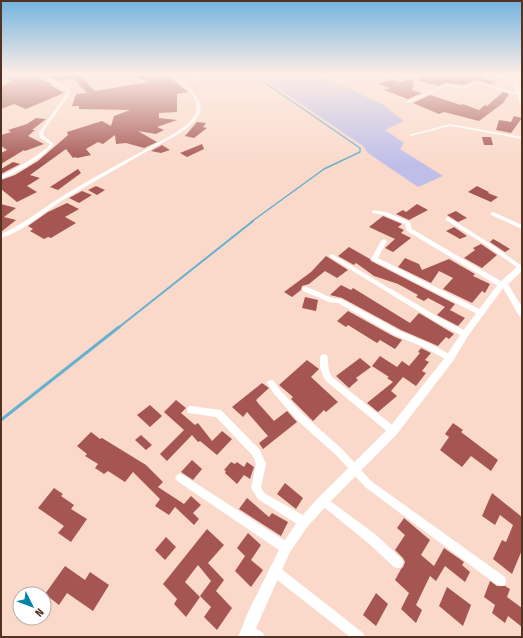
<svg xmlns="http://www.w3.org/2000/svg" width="523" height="638" font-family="'Fira Sans Condensed',sans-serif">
	<rect width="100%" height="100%" fill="#fad9ca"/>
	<path fill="#bebee9" d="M259,75H318L382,104L404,121L385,130L404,143L400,149L443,176L418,187L368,153L363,146Z"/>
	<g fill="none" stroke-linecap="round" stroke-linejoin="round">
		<path stroke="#65b1ce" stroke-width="1.5" d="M251,222L324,169L360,152V148L254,75"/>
		<path stroke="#65b1ce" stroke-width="2" d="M118,328L253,221"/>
		<path stroke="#65b1ce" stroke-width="3" d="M1,420L119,327"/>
	</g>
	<g fill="#a65652">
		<path d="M1,75H27L39,78L52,84L50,85L64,93L26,109L14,104L1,109V87L12,81Z"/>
		<path d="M53,75H79L95,91L148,82L134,75H167L188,92L177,94V112L159,113V118L177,120L157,127L164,130L156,134L138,131L157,142L144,148L126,143L116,144L115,135L103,144L98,142L86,149L91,155L77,158L75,157L73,158L66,149L30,175L40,178L27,186L37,192L17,202L1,189V180L15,175L38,161L68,135L67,132L102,121L111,126L114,116L130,110L79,109V106H72L76,94L87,93L72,77L59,81L49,76Z"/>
		<path d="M423,75H474L495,82L491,84L476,80L463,85L446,83L438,86L417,80Z"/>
		<path d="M390,79L402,82L408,79L414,81L412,90L422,93L408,99L384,90L390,88L378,84Z"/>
		<path d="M503,92L509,94L503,103L479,121L444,112L439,114L413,103L430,95L461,105L463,104L479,110L485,105L487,106Z"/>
		<path d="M514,116L522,118L511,133L496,130L499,120L511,122Z"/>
		<path d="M36,118L46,119L32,130H35L28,136L44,144L25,151L24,150L1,164V153L7,150L1,146V135L11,132L8,130L27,124Z"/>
		<path d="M197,122L206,123L203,127L207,128L194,138L185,136Z"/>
		<path d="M482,137H491L493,145H484Z"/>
		<path d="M202,144L204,149L187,157L180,153Z"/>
		<path d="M162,145L170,150L161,153L151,151Z"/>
		<path d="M13,162L20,164L1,174V169Z"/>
		<path d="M78,169L81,173L58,190L50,187Z"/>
		<path d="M96,186L105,190L97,195L88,190Z"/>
		<path d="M477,186L489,192L488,193L498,197L491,202L468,192Z"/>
		<path d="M82,191L92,195L79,203L69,198Z"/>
		<path d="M67,203L79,209L65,217L76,223L51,238L48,237L44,239L30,231L33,229L28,226L48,212Z"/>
		<path d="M1,204L16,208L4,217L16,220L1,232Z"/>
		<path d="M417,204L428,210L409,220L396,214L403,210L406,212Z"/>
		<path d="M456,211L467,218L458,222L447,215Z"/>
		<path d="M383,216L402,224L398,227L404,230L401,233L411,238L393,252L385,248L395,239L369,227Z"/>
		<path d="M454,227L467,236L460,239L446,231Z"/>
		<path d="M493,239L497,241L510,249L505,252L490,242Z"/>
		<path d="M481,244L497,255L482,268L464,258L475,250L473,248Z"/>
		<path d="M349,247L370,259L371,261L455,304L450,310L465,318L458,326L437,315L445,307L428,298L424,301L416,297L418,295L398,284L374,276L356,263L354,265L338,256Z"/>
		<path d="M326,256L348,270L337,278L325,271L309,284L302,286L301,290L292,297L284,292L311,272Z"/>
		<path d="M405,258L419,264L422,270L449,259L475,274L473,276L490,284L485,293L482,291L472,303L443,289L453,278L439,271L431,283L398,267Z"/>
		<path d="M341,285L351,290L353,288L410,323L419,313L454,334L449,339L446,337L438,346L401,330L342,298L330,295Z"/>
		<path d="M305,297L318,300L316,311L302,308Z"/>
		<path d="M348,311L393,336L402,340L395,349L380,340L377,343L348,325L346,327L337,321Z"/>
		<path d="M421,348L431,353L425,360L429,362L422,371L426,373L416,386L403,377L391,391L397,396L378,412L367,403L393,382L387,378L389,377L372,366L380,356L397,367L402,361L409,366L420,353L418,352Z"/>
		<path d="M360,358L371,367L356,378L358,380L349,388L336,376Z"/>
		<path d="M307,360L319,369L311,377L338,402L326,412L324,410L313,421L291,399L293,397L279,385Z"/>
		<path d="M262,383L269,388L256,400L258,403L274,421L287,411L297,422L263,449L259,443L268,436L247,412L243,417L232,407Z"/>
		<path d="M176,400L186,408L181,413L195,425L198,423L212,441L222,431L232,439L217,455L200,441L198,442L192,435L167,461L160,454L184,430L164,412Z"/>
		<path d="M150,405L162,416L150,427L137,415Z"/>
		<path d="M453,423L463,430L461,432L498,460L491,471L471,456L462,467L440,450L449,437L445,434Z"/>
		<path d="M91,432L100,439L102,438L146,465L163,482L158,487L184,504L191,496L201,505L193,513L199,519L194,525L175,507L169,515L155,506L160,499L133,472L125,482L108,471L104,474L95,468L98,464L85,456L87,454L77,446Z"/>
		<path d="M141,435L152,445L146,450L135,440Z"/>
		<path d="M192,460L202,469L193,480L181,472Z"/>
		<path d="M231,462L235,464L237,462L244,467L247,462L254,467L250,479L244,475L237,484L225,473L226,471L224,470Z"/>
		<path d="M285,483L303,498L296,509L277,494Z"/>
		<path d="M54,488L63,494L61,496L74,505L71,509L87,519L71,542L58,533L64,526L38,508Z"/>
		<path d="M492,493L522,517V550L512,574L493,559L502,540L506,542L513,525L500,515L495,525L482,516Z"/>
		<path d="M247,498L269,517L272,513L288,522L281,536L239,509Z"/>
		<path d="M404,518L430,540L421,555L434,566L444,548L464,562L462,565L470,572L465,582L445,566L436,581L430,576L416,605L422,610L416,623L401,609L409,593L395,580L401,569L403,567L405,562L403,558L395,550L405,535L397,528Z"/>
		<path d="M207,529L224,545L208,563L224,580L216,591L232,608L217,630L204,617L211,607L200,596L211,581L198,565L185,582L200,597L186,617L174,604L177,599L163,584Z"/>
		<path d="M248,533L261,545L251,560L263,570L251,587L235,571L245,556L237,548Z"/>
		<path d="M166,537L176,547L165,560L155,550Z"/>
		<path d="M65,566L85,580L90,572L109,585L93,611L67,593L59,605L45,594Z"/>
		<path d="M490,581L497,586H505L510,589L507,597L522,608V627L508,616L505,623L492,613L495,605L484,597Z"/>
		<path d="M447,587L471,605L463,626L439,606Z"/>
		<path d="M376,593L388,604L376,626L363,615Z"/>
	</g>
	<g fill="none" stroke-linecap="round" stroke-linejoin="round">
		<g fill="#fff" fill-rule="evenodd">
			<path d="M33,75C48,75 56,81 69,89L70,94L43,132L44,136L54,144C45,157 16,174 1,179V176L27,162L48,147L50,144L40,138L39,132L66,94V90L47,79Z"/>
			<path d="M168,75L175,76L183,82L207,75H213L185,83C193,91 205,103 199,115C191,130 167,140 153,148C123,165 93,182 63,200C43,213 24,231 1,238V234C22,225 39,211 58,199C85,182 113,167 141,152C154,144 193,127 196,111C200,95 179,81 168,75Z"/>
			<path d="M516,75L522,76V78L516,77Z"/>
			<path d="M477,81L520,94L517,95L477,83L463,89L447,86L408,103L405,102L446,84L463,87Z"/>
			<path d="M450,124L522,137V139L450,126L411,136L409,135Z"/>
			<path d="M374,210L386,212L410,222L412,229L504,283L505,285L504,287H500L407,231L405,224L383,215L372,213V211Z"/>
			<path d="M493,212L522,225V229L491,215V213Z"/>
			<path d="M448,217L491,244L522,266V270L519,269L487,246L446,220L445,219Z"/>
			<path d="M384,239L387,241L378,258L483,311L484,313L483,315H479L372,260L371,259L381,241Z"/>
			<path d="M332,254L440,318L468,332L469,334L468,336H462L436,322L330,257L329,256L330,255Z"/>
			<path d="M303,287H307L332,298L341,299L400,331L429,343L453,356L454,358L453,360L450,361L447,360L423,347L394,335L338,303L329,302L303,291L302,289Z"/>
			<path d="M324,354L327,355C329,362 327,369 332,377L396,428L397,431L396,434L393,435L390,434L326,381C321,373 318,364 321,355Z"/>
			<path d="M271,380L274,381L280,390L304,415L343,450L371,481L505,577L506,581L505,585L501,586L497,585L365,487L337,456L298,421L274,394L267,383L268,381Z"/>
			<path d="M191,406L221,410L260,450L266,464L261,487L264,493L308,518L309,522L308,526L304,527L300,526L258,499L251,488L256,464L253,456L216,417L188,413L187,410L188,407Z"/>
			<path d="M180,473L290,544L291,548L290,552L286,553L282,552L177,481L175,478L177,475Z"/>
			<path d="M323,496L326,498L375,534L402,559L403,563L402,567L398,568L394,567L367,542L320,504L318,501L320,498Z"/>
			<path d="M275,566L279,567L363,633L365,637H350L271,575L270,571L271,567Z"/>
			<path d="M248,623L263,633L265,637C255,637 246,638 242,629L244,625Z"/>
		</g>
		<g fill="#fff" fill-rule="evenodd">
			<path d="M488,75H497L513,79L515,75H519L516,80L522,97V104L520,103L512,81Z"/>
			<path d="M519,265H522V271L508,284L522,307V317L519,316L503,288L468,336L453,361L397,434L327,505L308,526L290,552L252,637H238L249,610L282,544L300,518L319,497L389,428L447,355L462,332L499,283Z"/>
		</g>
	</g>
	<linearGradient id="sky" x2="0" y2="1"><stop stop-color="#73b3de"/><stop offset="0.45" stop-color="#fdeee7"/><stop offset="1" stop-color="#fdeee7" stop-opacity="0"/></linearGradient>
	<rect width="523" height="165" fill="url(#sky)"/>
	<rect width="523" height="638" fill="none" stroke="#523223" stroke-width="4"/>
	<g transform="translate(32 606) rotate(132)"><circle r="19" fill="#ffffff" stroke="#baada7"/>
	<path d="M0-3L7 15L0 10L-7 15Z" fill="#0084a7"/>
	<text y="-6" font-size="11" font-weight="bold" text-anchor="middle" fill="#523223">N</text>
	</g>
</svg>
